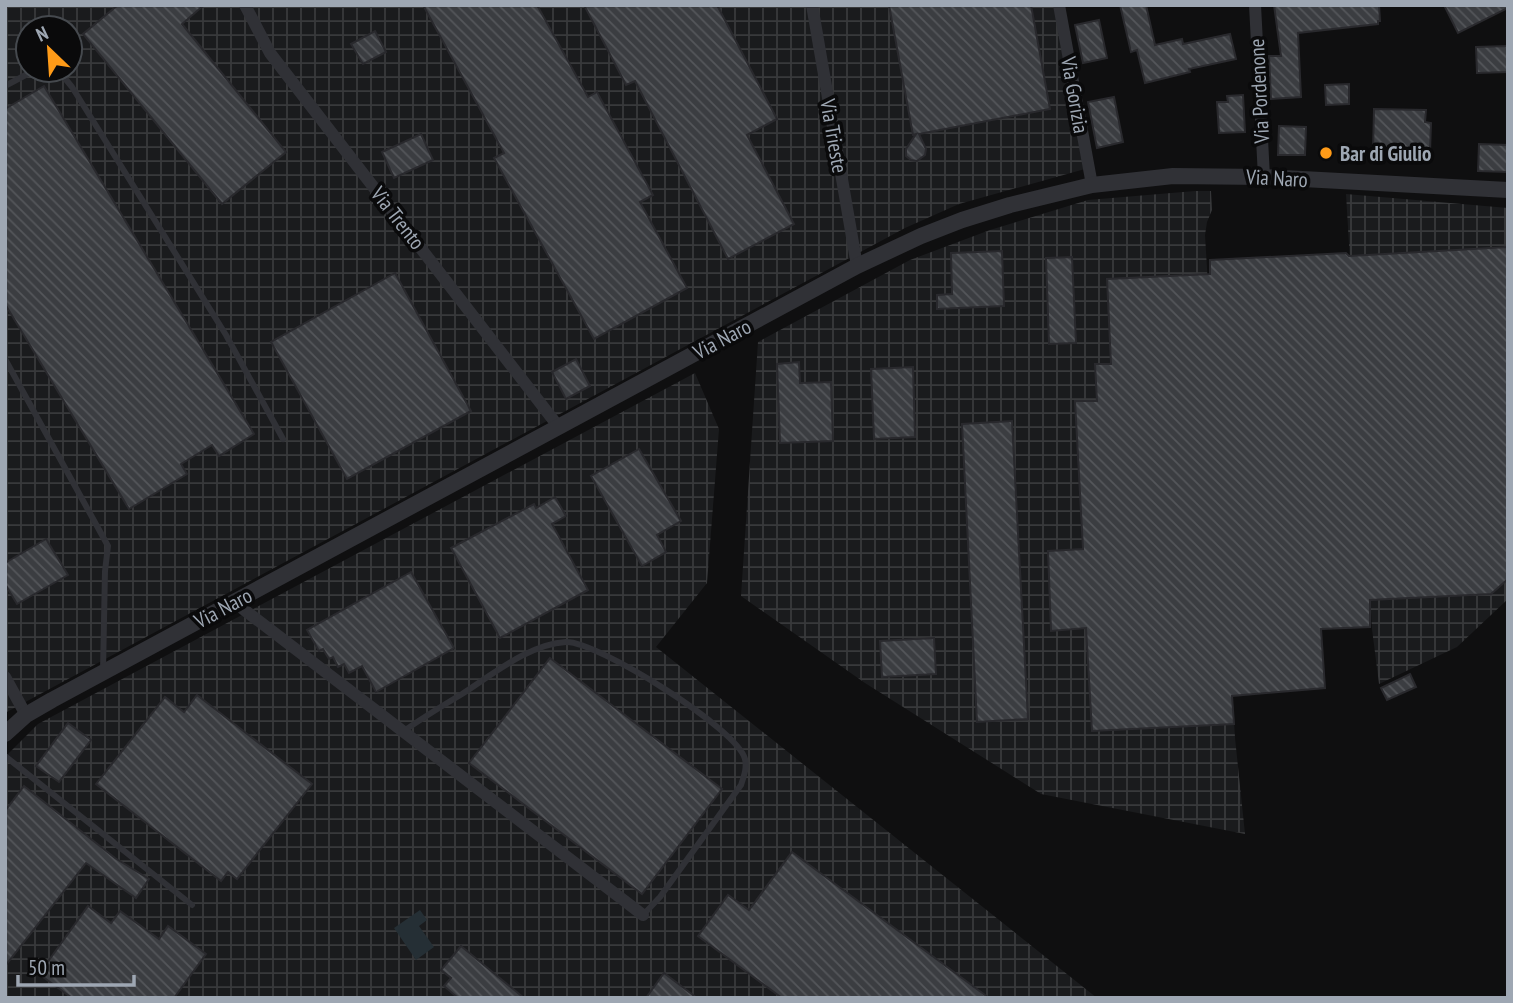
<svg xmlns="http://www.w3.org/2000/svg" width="1513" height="1003" font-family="'PT Sans Narrow',sans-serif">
	<defs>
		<pattern id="industrial-grid" width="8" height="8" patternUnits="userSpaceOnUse" patternTransform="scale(1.75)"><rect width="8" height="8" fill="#1a1b1d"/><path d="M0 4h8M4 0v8" fill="none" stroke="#38393b"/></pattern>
		<pattern id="building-back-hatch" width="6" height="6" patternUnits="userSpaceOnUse" patternTransform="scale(1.75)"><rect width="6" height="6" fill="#3b3d41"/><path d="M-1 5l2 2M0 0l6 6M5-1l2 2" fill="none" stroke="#54565a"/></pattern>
	</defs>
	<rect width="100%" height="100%" fill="#0f0f10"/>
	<g fill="url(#industrial-grid)" fill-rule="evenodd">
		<path d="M5,5H1057L1085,169L959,204L905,228L5,713ZM28,28H70V70H28Z"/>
		<path d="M1195,191H1211L1212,210L1207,222L1205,235L1235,738L1245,834L1041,794L865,683L741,596L758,342L910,260L990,230L1088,200Z"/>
		<path d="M1346,194L1508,208V599L1457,647L1379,684L1372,629Z"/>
		<path d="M695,373L719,429L707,583L656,647L1097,998H5V757L38,724Z"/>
	</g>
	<path fill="#252f35" d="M420,910L427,920L419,926L434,947L416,960L394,928Z"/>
	<g fill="url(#building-back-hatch)" stroke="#29292d" stroke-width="2">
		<path d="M118,5H204L182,24L286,152L222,204L83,34Z"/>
		<path d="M423,5H537L588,97L597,92L653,195L640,202L687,288L594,339L494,158L504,153Z"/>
		<path d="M584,5H717L777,119L747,135L794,224L728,259L635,81L626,85Z"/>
		<path d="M889,5H1031L1050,109L919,134L926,149L925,155L917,161L911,160L906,156V149L916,134L913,135Z"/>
		<path d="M1120,5H1146L1155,45L1182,39L1183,44L1230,34L1236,59L1189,69L1190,72L1145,83L1137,50L1131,52Z"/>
		<path d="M1274,5H1379L1380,21H1378V24L1298,33L1301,97L1271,99L1269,56H1281Z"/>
		<path d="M1444,5H1508V8L1458,33Z"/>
		<path d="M1099,20L1107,58L1083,63L1075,25Z"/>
		<path d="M375,31L386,52L363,64L351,44Z"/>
		<path d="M1508,46V72L1477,73L1476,47Z"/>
		<path d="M1349,84V104L1326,105L1325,85Z"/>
		<path d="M44,86L254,434L219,456L212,445L181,464L187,474L129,509L5,304V109Z"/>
		<path d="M1243,95L1245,132L1219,133L1217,102H1228L1227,96Z"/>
		<path d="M1114,97L1123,142L1097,148L1088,102Z"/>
		<path d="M1374,109L1426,110L1425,122L1431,123L1430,152L1373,151Z"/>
		<path d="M1279,126L1306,127L1305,155H1278Z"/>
		<path d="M421,134L433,160L394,178L382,152Z"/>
		<path d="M1479,144L1508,145V172L1478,171Z"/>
		<path d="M1508,247V579L1491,594L1370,600V627L1321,629L1325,688L1232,696L1234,724L1092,731L1086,628L1051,631L1048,551L1083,549L1075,401H1097L1095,364H1111L1107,279L1210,274V260L1346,253L1349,256Z"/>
		<path d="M1002,251L1004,306L937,309V295L952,294L951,253Z"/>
		<path d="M1072,257L1076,343L1049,344L1046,258Z"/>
		<path d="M395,273L471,411L347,479L271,342Z"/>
		<path d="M576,359L590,386L566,399L552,372Z"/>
		<path d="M799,362L800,383L831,382L833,441L780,443L777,364Z"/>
		<path d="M913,367L915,437L874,439L871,369Z"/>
		<path d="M1012,421L1028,719L977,722L962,424Z"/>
		<path d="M639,449L681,521L657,535L666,552L642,566L591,476Z"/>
		<path d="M555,497L566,516L552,524L588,590L500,638L451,548L534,504L536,508Z"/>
		<path d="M46,539L68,575L17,604L5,584V563Z"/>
		<path d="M411,572L454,648L376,692L362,666L349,673L344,664L338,667L333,657L329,659L323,649L319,651L307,630Z"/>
		<path d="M934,638L936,674L882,677L880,641Z"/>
		<path d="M550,658L722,789L642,894L469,763Z"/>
		<path d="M1410,674L1416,687L1387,700L1381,688Z"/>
		<path d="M197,695L312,784L237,879L228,872L221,881L96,784L165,697L184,712Z"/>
		<path d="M68,723L91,740L59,782L36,766Z"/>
		<path d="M24,786L115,858L149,879L136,898L86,863L5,966V811Z"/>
		<path d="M792,852L989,998H782L698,936L728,895L749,910Z"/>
		<path d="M88,906L111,923L120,911L159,939L168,926L206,954L174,998H72L39,974Z"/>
		<path d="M461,946L524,998H458L444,986L451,978L441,970Z"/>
		<path d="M664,973L697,998H646Z"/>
	</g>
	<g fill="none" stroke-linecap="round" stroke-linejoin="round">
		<g stroke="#303136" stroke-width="6">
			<path d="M49,70L63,76L72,87L226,335L283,439"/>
			<path d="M5,86L35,70"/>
			<path d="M5,359L108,546L105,571L103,671"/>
			<path d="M404,731C422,718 442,706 462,694C492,675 529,644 566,642C597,641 738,729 745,759C747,768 744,776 741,785L660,897L643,915"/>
			<path d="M5,756L192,905"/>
		</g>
		<g stroke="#303136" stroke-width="12">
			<path d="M245,5L270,53L558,426"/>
			<path d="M812,5L857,266"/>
			<path d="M1059,5L1092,185"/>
			<path d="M1255,5L1264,177"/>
			<path d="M234,602L643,915"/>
			<path d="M5,677L26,715"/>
		</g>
		<path stroke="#303136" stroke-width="16" d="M5,734L26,715L52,700L857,266L921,236L962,220L1010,205L1092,185L1173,176L1264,177L1508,190"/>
	</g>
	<circle fill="#ff9b18" stroke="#0a0a0b" stroke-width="2.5" cx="1326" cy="153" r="7"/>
	<g text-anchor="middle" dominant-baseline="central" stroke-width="7" stroke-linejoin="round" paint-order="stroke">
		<g font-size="21" fill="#9ea7b3" stroke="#0a0a0b">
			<text transform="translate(1259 91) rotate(-93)">Via Pordenone</text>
			<text transform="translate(1075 95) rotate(80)">Via Gorizia</text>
			<text transform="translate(834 136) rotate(80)">Via Trieste</text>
			<text transform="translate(1277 178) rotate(3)">Via Naro</text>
			<text transform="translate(398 218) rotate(52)">Via Trento</text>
			<text transform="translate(722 339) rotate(-28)">Via Naro</text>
			<text transform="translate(223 608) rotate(-28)">Via Naro</text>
		</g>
		<g font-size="21" font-weight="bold" fill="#9ea7b3" stroke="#0a0a0b" text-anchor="start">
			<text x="1340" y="153">Bar di Giulio</text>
		</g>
	</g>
	<rect width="1513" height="1003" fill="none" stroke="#9ea7b3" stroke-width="14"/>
	<g transform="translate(49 49) rotate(335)"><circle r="33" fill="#0a0a0b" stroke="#45494e" stroke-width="2"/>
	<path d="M0-5L12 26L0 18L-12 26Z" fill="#ff9b18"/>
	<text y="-10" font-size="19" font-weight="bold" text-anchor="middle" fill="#9ea7b3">N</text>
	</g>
	<path d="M18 975v10h116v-10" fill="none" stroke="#9ea7b3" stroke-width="3.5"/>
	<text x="28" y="975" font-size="21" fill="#9ea7b3" stroke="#0a0a0b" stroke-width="5" paint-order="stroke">50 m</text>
</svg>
